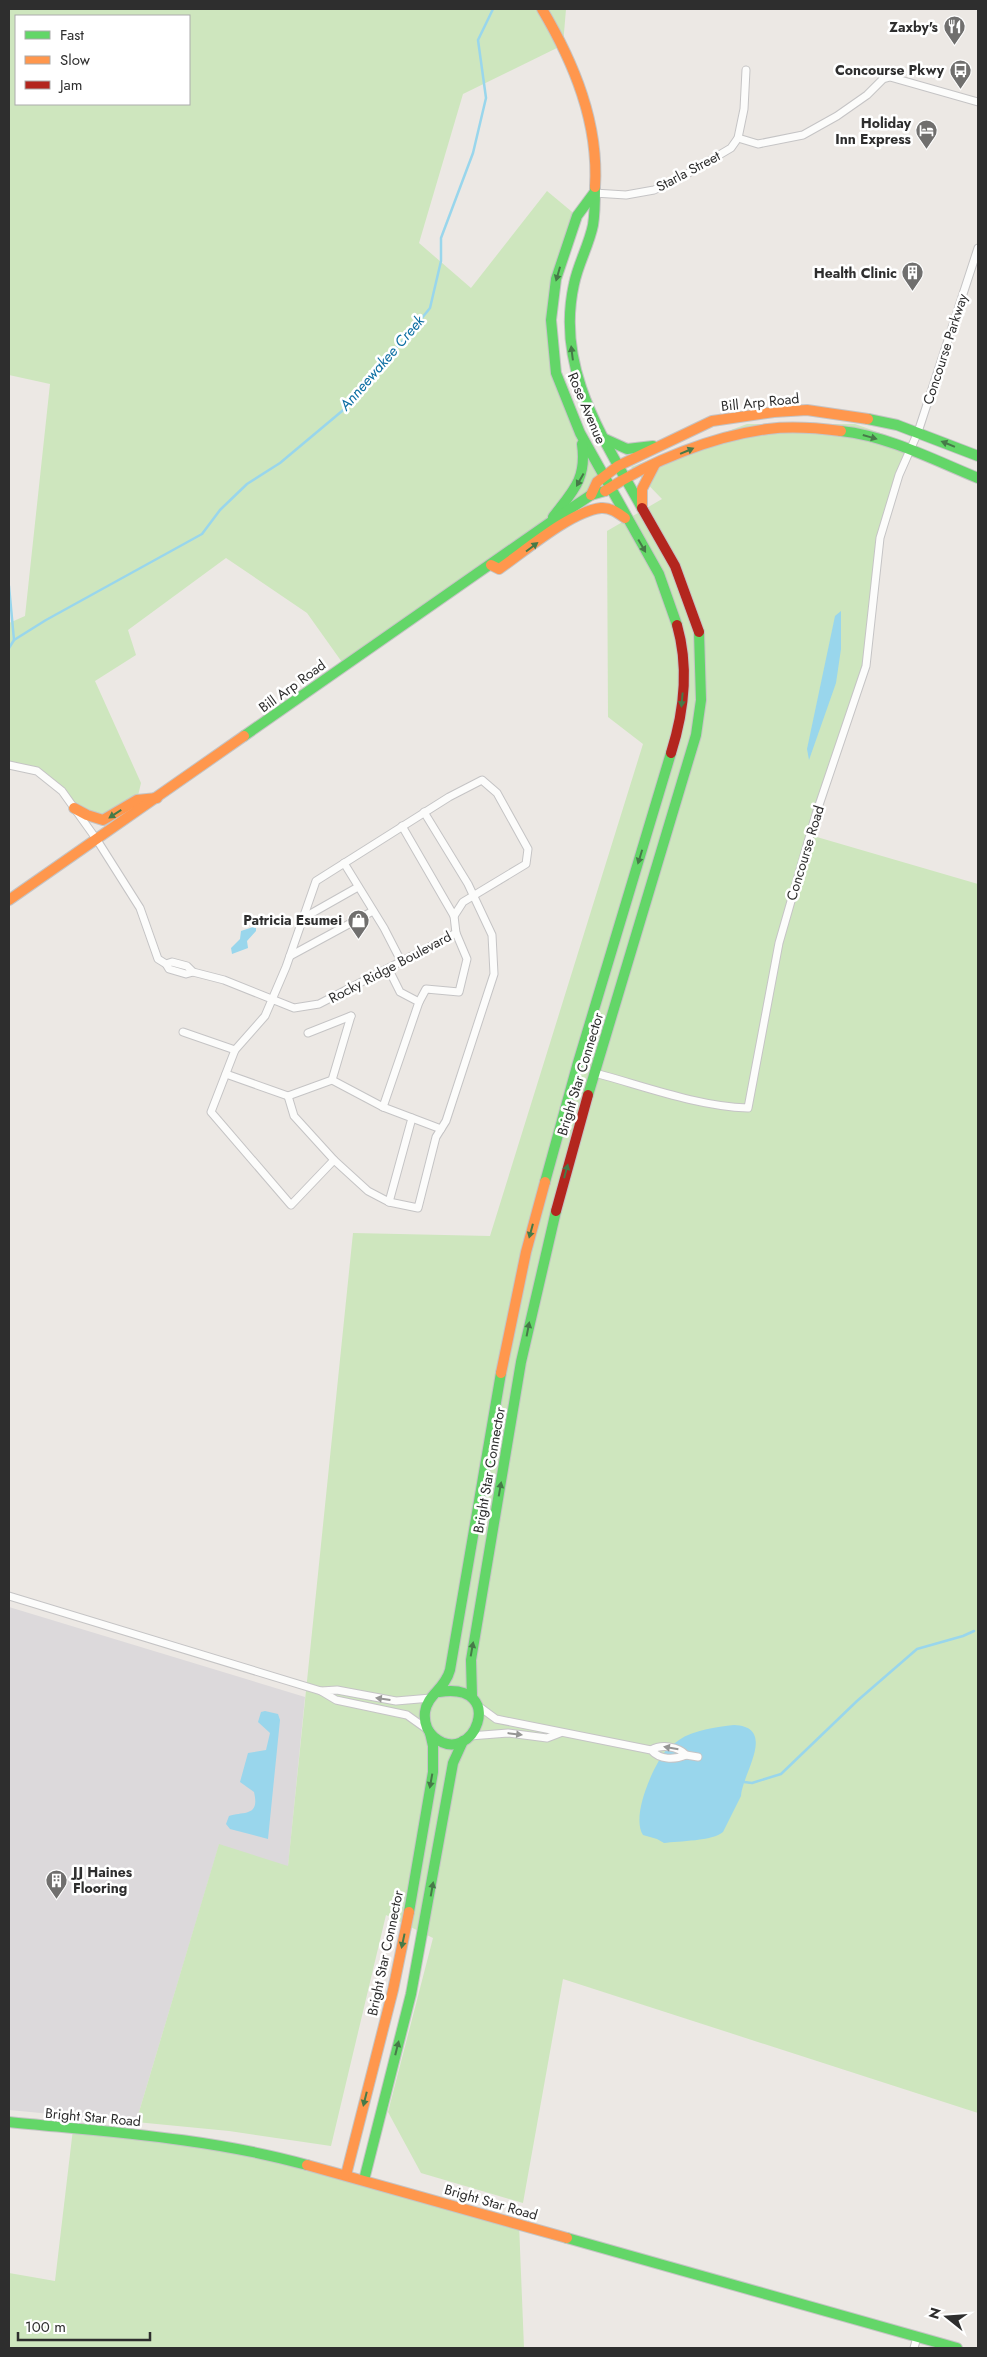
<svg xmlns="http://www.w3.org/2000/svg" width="987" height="2357" font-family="Jost,sans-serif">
	<rect width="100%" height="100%" fill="#ece8e4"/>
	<path fill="#dcd9db" d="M9,1607L305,1697L288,1867L219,1845L136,2122L9,2110Z"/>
	<g fill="#cee6be" fill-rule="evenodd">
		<path d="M9,9H566L563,45L463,94L419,243L471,288L547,191L577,216L553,298L556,373L604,477L591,495L344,665L307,613L226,558L128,630L136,655L95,681L141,783L137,800L105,821L74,808L62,791L37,771L9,765V623L25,616L50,384L9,375ZM16,16H189V104H16Z"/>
		<path d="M747,424H855L909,443L880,538L866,666L810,835L978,884V2113L563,1979L523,2203L421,2173L388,2112L433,1938L386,1915L331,2146L229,2131L136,2122L219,1844L288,1866L353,1233L490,1236L643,744L608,717L607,531L662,499L631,467Z"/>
		<path d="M73,2129L221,2147L519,2224L524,2348H9V2273L55,2281Z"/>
	</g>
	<g fill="#99d6ec">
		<path d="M841,611V649L836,683L809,760L807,749L835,616Z"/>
		<path d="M253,927L256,928V931L247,941L248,948L232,954L231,948L240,939L241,931Z"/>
		<path d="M265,1711L278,1714L280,1720L268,1839L230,1829L226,1824L229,1816C244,1811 260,1817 254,1792L240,1782L248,1753L266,1750L270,1733L258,1722L261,1712Z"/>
		<path d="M734,1725C778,1727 742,1774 741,1796L723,1832C713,1841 679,1841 664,1843L657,1839L643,1835C631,1817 652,1769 664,1753C667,1748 674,1744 679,1740C693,1730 717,1727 734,1725Z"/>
	</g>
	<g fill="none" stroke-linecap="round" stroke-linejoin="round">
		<g stroke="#99d6ec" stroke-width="2.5">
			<path d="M9,586L14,640"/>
			<path d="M9,648L14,640L46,620L202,534L220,510L247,484L280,463L354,401L365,381L409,334L430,308L441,261V238L473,153L486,98L478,40L493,9"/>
			<path d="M744,1782L752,1783L781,1774L857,1701L917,1649L963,1636L974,1631"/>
		</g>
		<defs>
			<g id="street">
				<path d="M738,138L758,144L803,135L837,116L867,95L883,79L890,77L978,102"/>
				<path d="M594,193L626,195L654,190L682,177L731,148L738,138L744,109L746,70"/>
				<path d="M9,765L37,771L62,791L97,840L140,908L158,959L166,964L169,969L186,974L193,972"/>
				<path d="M402,826L454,916"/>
				<path d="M344,863L384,928L401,961"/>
				<path d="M305,917L358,887"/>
				<path d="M290,956L373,911"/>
				<path d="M166,964L172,962L187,966L193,972L224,980L294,1008L319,1004L456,933L454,916L463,902L526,864L528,849L497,793L482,780L449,797L316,881L286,967L265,1016L235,1050L211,1112L291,1205L334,1160L368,1191L389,1202L412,1118L383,1107L419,1002L400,992L388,968"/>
				<path d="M419,1002L426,989L459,992L467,959L456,933"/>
				<path d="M183,1032L235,1050"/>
				<path d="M308,1033L351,1016"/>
				<path d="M595,1073C644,1086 696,1106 748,1108L779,943L816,814L866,666L880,538L899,475L918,432L978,248"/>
				<path d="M226,1074L288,1096L332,1080L351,1016"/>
				<path d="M332,1080L383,1107"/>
				<path d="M288,1096L294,1116L334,1160"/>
				<path d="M412,1118L441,1129"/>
				<path d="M389,1202L418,1208L436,1137L446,1121L494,974L492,935L468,884L424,812"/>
				<path d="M9,1596L321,1691"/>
				<path d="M477,1705L496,1719L651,1750C660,1760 674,1760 686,1755C678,1746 661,1744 651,1750"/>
				<path d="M428,1730L407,1715L336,1700L321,1691L337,1690L396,1701L431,1698"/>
				<path d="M470,1736L508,1733L547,1738L560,1733"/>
				<path d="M686,1755L698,1757"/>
				<path d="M914,2348L917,2337"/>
			</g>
			<g id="fast">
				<path d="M595,187C595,199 595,213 593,225C589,245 578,264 574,284C555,369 603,437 642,508"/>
				<path d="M594,193L577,216L556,279L551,320L556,373L580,433L659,574L677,625"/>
				<path d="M868,419L897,425L978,456"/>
				<path d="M841,431C888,436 934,460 978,478"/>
				<path d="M605,439L627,449L653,446"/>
				<path d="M553,517C573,491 587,479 582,444"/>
				<path d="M244,736L555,519L591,495L605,491"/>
				<path d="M588,1095L696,735L701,700L699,632"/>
				<path d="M545,1182L577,1066L671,753"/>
				<path d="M439,1692C509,1681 473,1770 434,1737C427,1731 424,1722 425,1712C427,1695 445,1689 450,1670L501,1373"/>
				<path d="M472,1697L471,1660L521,1362L556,1211"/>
				<path d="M409,1912L433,1772V1746L430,1733"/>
				<path d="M9,2122C109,2132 210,2138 307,2165"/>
				<path d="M364,2180L411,1994L453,1763L463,1741"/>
				<path d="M567,2238L957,2348"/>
			</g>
			<g id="slow">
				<path d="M542,9C574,63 599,123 595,187"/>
				<path d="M605,491C650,461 714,436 768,429C792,426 817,428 841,431"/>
				<path d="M591,495L597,482L618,466L712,421L774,412L807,410L868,419"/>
				<path d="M642,506V489L655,464"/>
				<path d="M491,565L499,569C524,552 571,511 601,508C610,507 618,513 625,518"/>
				<path d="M74,808L87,815L103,820L137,800L157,798"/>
				<path d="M9,900L244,736"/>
				<path d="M501,1373L526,1252L545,1182"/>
				<path d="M307,2165L567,2238"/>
				<path d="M346,2175L393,1990L409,1912"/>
			</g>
			<g id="jam">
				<path d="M642,508L675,566L699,632"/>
				<path d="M671,753C684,712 689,667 677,625"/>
				<path d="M556,1211L588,1095"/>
			</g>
		</defs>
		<use href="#street" stroke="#c5c4c5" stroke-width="9"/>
		<use href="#fast" stroke="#c5c4c5" stroke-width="12"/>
		<use href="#slow" stroke="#c5c4c5" stroke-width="12"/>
		<use href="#jam" stroke="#c5c4c5" stroke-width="12"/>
		<use href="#street" stroke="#fcfcfb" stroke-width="7"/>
		<use href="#fast" stroke="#63d668" stroke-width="10"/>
		<use href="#slow" stroke="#ff974d" stroke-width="10"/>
		<use href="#jam" stroke="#b3261e" stroke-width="10"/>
	</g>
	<defs><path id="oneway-solid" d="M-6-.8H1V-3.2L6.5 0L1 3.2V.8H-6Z" transform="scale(1.25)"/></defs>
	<g fill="#467a48">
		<use href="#oneway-solid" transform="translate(558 274) rotate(106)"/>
		<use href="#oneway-solid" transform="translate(572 353) rotate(-97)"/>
		<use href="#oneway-solid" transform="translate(870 437) rotate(16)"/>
		<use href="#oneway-solid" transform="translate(948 444) rotate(-158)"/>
		<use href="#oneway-solid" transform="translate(687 451) rotate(-23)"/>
		<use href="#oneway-solid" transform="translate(580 480) rotate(119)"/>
		<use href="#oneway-solid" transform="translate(642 546) rotate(60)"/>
		<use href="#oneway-solid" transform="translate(532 547) rotate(-37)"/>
		<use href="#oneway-solid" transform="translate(682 700) rotate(95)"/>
		<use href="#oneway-solid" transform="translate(115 814) rotate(147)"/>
		<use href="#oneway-solid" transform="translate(640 857) rotate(107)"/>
		<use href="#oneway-solid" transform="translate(566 1171) rotate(-75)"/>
		<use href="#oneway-solid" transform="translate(531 1231) rotate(105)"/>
		<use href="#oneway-solid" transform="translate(528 1329) rotate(-79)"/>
		<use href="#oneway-solid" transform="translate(500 1489) rotate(-80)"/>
		<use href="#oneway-solid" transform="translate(472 1649) rotate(-80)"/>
		<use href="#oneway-solid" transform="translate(431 1781) rotate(100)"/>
		<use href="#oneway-solid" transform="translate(432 1889) rotate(-80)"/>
		<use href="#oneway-solid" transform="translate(403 1941) rotate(102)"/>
		<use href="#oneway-solid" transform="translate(397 2048) rotate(-76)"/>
		<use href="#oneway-solid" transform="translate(365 2099) rotate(104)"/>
	</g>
	<g fill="#959594">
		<use href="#oneway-solid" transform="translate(383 1699) rotate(-172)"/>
		<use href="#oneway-solid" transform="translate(515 1734) rotate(7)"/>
		<use href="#oneway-solid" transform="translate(671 1748) rotate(-170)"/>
	</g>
	<defs>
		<symbol id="restaurant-pin" viewBox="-11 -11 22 30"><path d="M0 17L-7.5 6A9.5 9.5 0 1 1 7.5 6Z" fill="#706f6e" stroke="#fff"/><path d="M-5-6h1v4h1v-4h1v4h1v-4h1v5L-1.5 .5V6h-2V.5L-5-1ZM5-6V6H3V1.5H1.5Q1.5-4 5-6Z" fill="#fff"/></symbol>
		<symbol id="bus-pin" viewBox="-11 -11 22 30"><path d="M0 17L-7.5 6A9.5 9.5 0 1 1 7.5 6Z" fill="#706f6e" stroke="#fff"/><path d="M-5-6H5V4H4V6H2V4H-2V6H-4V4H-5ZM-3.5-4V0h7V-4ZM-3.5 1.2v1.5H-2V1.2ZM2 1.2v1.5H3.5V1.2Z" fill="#fff"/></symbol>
		<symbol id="hotel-pin" viewBox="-11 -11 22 30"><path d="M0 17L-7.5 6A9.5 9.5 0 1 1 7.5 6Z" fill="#706f6e" stroke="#fff"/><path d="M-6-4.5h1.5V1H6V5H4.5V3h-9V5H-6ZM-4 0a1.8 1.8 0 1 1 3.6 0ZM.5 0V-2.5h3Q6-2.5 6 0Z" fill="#fff"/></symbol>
		<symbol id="building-pin" viewBox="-11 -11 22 30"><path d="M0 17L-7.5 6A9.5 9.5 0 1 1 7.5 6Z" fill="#706f6e" stroke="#fff"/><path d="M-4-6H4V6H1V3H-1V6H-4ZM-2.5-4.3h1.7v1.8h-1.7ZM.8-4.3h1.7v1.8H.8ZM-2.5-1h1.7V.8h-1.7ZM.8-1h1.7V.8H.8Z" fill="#fff"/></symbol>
		<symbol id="shop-pin" viewBox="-11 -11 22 30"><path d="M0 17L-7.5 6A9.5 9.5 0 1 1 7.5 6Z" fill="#706f6e" stroke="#fff"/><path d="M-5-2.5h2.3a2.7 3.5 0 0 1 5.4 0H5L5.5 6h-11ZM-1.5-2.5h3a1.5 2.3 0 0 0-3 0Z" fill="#fff"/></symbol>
	</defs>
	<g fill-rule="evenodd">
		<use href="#restaurant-pin" x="942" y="14" width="25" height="34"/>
		<use href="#bus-pin" x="948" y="58" width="25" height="34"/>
		<use href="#hotel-pin" x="914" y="118" width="25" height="34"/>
		<use href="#building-pin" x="900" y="260" width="25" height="34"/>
		<use href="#shop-pin" x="346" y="908" width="25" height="34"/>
		<use href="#building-pin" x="44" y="1868" width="25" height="34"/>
	</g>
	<g text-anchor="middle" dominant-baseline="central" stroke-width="5" stroke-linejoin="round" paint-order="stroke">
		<g font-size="14" font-weight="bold" fill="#2e2e2e" stroke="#fff" text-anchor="end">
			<text x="938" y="27">Zaxby's</text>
			<text x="944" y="70">Concourse Pkwy</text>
			<text x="911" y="123">Holiday<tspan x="911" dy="16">Inn Express</tspan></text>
			<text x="897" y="273">Health Clinic</text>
			<text x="342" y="920">Patricia Esumei</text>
			<text x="73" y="1872" text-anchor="start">JJ Haines<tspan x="73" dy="16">Flooring</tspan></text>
		</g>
		<g font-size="14" fill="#2e2e2e" stroke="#fff">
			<text transform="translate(688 171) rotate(-28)">Starla Street</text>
			<text transform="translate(945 349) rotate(-72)">Concourse Parkway</text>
			<text transform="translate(760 402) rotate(-6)">Bill Arp Road</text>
			<text transform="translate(587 408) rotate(67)">Rose Avenue</text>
			<text transform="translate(292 686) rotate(-36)">Bill Arp Road</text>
			<text transform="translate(805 853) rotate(-73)">Concourse Road</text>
			<text transform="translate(390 967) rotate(-28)">Rocky Ridge Boulevard</text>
			<text transform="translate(580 1074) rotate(-73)">Bright Star Connector</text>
			<text transform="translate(489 1470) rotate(-80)">Bright Star Connector</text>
			<text transform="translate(385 1953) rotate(-78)">Bright Star Connector</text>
			<text transform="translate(93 2117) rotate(5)">Bright Star Road</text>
			<text transform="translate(491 2202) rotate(16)">Bright Star Road</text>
		</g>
		<g font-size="15" font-style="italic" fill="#0d6fa3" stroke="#fff">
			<text transform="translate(382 363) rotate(-49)">Anneewakee Creek</text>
		</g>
	</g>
	<rect width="987" height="2357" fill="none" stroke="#2e2e2e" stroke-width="20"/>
	<rect x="15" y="15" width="175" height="90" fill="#ffffff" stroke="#ababab"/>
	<rect x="25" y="31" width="25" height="8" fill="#63d668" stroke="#ababab"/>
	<text x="60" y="40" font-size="15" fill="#2e2e2e">Fast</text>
	<rect x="25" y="56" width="25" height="8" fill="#ff974d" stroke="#ababab"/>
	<text x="60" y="65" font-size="15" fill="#2e2e2e">Slow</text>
	<rect x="25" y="81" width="25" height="8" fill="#b3261e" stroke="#ababab"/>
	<text x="60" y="90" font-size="15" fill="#2e2e2e">Jam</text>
	<g transform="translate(947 2317) rotate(287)" stroke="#ffffff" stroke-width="4" paint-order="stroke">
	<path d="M0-4L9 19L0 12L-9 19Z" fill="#2e2e2e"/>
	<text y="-8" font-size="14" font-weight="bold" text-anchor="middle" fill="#2e2e2e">N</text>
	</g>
	<path d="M18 2332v8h132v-8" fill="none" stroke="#2e2e2e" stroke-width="2.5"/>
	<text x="25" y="2332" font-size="15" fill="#2e2e2e" stroke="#ffffff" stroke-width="4" paint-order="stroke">100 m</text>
</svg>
